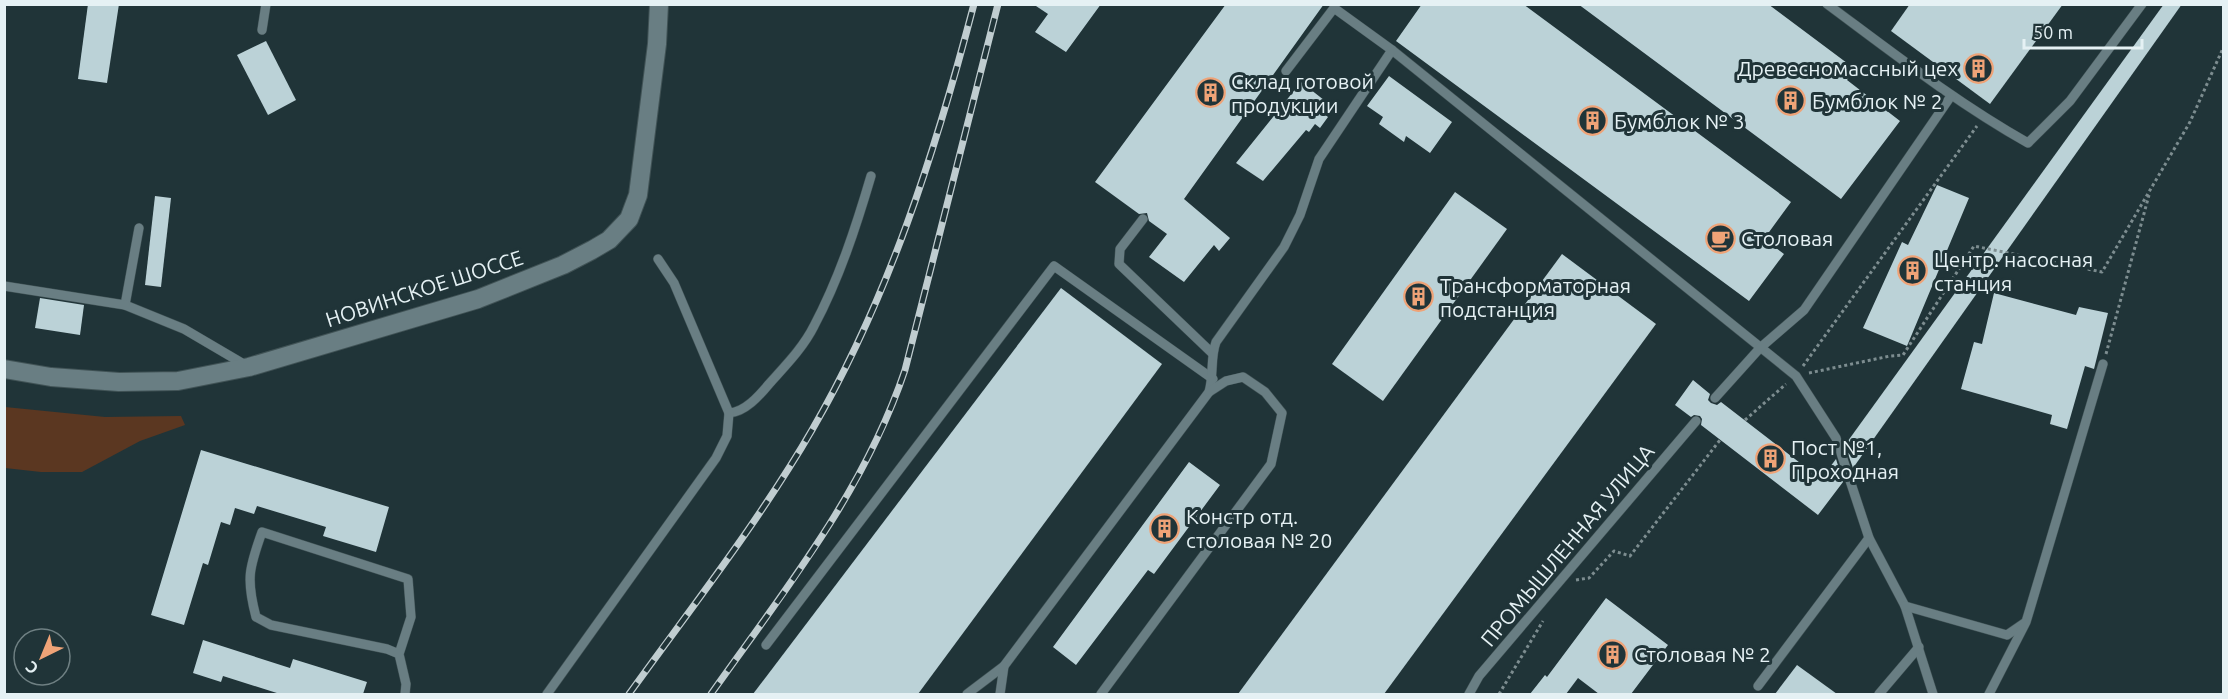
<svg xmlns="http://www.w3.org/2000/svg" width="2228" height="699" font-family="Ubuntu,sans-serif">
	<rect width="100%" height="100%" fill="#203438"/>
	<path fill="#5b3721" d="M5,407L105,417L181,416L185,425L140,441L82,472H41L5,468Z"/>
	<g fill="#bbd2d7">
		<path d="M88,4H119L107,83L78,79Z"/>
		<path d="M1033,4H1101L1066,52L1035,32L1048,14Z"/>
		<path d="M1226,4H1324L1184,199L1230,238L1219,251L1214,245L1184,282L1149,257L1167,234L1149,221L1147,213L1139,214L1095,182Z"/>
		<path d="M1422,4H1523L1791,202L1764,239L1784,254L1749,301L1396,41Z"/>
		<path d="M1578,4H1768L1855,69L1847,80L1900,121L1841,199Z"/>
		<path d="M1910,4H2063L1990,104L1891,31Z"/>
		<path d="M2164,4H2182L1853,468L1845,445Z"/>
		<path d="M266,41L296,100L268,115L237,55Z"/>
		<path d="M1389,76L1452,122L1430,153L1406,136L1404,142L1379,124L1383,117L1367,106Z"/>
		<path d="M1301,82L1329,104L1322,112L1328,117L1320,128L1315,124L1309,132L1306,130L1263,181L1236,163Z"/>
		<path d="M1937,185L1969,198L1907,346L1863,328L1902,242L1908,245Z"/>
		<path d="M1455,192L1507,229L1383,401L1332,364Z"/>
		<path d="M155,196L171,198L161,287L145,285Z"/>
		<path d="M1562,254L1656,324L1384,694H1238Z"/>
		<path d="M1061,288L1162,364L918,694H753Z"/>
		<path d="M1994,293L2076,315L2079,307L2108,313L2094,369L2085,366L2067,429L2050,424L2052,415L1961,389L1974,342L1982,344Z"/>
		<path d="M40,298L84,305L80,335L35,328Z"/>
		<path d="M1693,380L1710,394L1708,400L1711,403L1717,405L1721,402L1821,479L1836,459L1843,482L1818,515L1701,425L1702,419L1700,416L1694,415L1691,417L1675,405Z"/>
		<path d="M201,450L389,507L376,552L323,536L326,527L257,506L254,514L235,508L230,525L221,522L208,565L203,563L184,625L151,615Z"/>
		<path d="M1189,462L1220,485L1154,574L1148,570L1076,665L1053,647Z"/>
		<path d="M1606,598L1668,645L1631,694H1599L1578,678L1566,694H1530L1545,675L1547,677Z"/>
		<path d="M203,640L290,668L293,659L367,682L363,694H280L223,676L221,682L193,673Z"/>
		<path d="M1797,665L1837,694H1775Z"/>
	</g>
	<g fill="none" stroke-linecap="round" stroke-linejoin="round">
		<defs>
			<g id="lane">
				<path d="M1827,4C1893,53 1957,103 2028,143L2070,101L2142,4"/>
				<path d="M262,30L266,4"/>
				<path d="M1286,71L1334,8L1392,50L1796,376L1836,438L1869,538L1905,606L1933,694"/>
				<path d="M1143,219L1120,249L1119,264L1212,353"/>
				<path d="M139,228L125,305L184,329L247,366"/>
				<path d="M658,259L674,283L729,413C745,412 759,396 769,384C785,366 803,348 814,326C839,279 856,227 871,176"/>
				<path d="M4,286L125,305"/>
				<path d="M1715,398L1760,348L1804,310L1951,96"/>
				<path d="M1905,606L2007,635L2026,622L2103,364"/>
				<path d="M766,645L1054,266L1213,379"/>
				<path d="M399,654L387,649L271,625L256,617C246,579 249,568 262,532L408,579L411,617L399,654L406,684L405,694"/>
				<path d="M1758,686L1869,538"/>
				<path d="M547,694L716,458L727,436L729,413"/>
				<path d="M967,694L1004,666L1209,392C1214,375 1210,358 1216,342L1284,247L1300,215L1319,159L1392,50"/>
				<path d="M1000,694L1004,666"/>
				<path d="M1101,694L1271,464L1282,413L1265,392L1243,377L1226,381L1209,392"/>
				<path d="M1469,694L1479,676L1696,421"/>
				<path d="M1879,694L1919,647"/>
				<path d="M1989,694L2025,624"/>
			</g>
			<path id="street" d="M4,369L51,377L119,382L178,381L249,367L478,299L563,265L592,250L609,240L629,219L638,195L657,44L659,4"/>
		</defs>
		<use href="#lane" stroke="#415356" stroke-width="10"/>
		<use href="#street" stroke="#415356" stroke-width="20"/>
		<g stroke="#7d8d90" stroke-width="3" stroke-dasharray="3 3" stroke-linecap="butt">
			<path d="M2106,354L2149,195"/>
			<path d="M1803,366L1977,126"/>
			<path d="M1809,373L1890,356L1903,355L1974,246L2102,272L2190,122L2224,46"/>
			<path d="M1745,420L1786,384"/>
			<path d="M1576,580L1589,578L1614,551L1630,556L1720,440"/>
			<path d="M1499,694L1543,621"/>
		</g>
		<use href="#lane" stroke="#697e83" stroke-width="9"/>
		<use href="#street" stroke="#697e83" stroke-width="18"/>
		<defs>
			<g id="rail">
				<path d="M629,694C691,608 758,523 812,430C889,297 935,153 974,4"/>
				<path d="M711,694C784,591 864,492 905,370L998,4"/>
			</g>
		</defs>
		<use href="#rail" stroke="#c0cdd0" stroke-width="7"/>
		<use href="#rail" stroke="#203438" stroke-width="4.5" stroke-dasharray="14" stroke-linecap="butt"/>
	</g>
	<defs>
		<symbol id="building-ring" viewBox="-11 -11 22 22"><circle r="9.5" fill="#203438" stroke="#efa377" stroke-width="1.5"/><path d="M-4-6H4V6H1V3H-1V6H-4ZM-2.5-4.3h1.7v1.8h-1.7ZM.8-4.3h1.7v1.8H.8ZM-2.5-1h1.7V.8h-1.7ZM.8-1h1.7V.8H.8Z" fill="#efa377"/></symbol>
		<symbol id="cafe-ring" viewBox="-11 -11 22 22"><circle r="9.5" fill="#203438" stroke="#efa377" stroke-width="1.5"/><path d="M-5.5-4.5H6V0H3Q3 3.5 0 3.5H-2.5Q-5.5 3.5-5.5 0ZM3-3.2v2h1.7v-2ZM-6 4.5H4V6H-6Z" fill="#efa377"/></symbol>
	</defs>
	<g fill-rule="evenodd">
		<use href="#building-ring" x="1962" y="52" width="33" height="33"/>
		<use href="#building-ring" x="1194" y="76" width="33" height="33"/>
		<use href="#building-ring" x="1774" y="84" width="33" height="33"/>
		<use href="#building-ring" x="1576" y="104" width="33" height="33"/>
		<use href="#cafe-ring" x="1704" y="222" width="33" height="33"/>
		<use href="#building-ring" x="1896" y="254" width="33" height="33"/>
		<use href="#building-ring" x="1402" y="280" width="33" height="33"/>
		<use href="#building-ring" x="1754" y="442" width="33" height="33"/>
		<use href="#building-ring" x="1148" y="512" width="33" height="33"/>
		<use href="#building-ring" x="1596" y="638" width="33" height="33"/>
	</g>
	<g text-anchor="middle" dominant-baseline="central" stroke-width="6" stroke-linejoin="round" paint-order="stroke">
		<g font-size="21" fill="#e5f1f4" stroke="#203438" text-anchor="start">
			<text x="1958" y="68" text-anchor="end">Древесномассный цех</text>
			<text x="1231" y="81">Склад готовой<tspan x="1231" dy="24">продукции</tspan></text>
			<text x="1812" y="101">Бумблок № 2</text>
			<text x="1614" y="121">Бумблок № 3</text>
			<text x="1741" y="238">Столовая</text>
			<text x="1934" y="259">Центр. насосная<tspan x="1934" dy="24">станция</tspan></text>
			<text x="1440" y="285">Трансформаторная<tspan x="1440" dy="24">подстанция</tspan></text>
			<text x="1791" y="447">Пост №1,<tspan x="1791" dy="24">Проходная</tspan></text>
			<text x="1186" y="516">Констр отд.<tspan x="1186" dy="24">столовая № 20</tspan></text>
			<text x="1634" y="654">Столовая № 2</text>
		</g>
		<g font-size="21" fill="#e5f1f4" stroke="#203438">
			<text transform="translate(424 288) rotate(-18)">НОВИНСКОЕ ШОССЕ</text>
			<text transform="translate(1567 545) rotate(-50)">ПРОМЫШЛЕННАЯ УЛИЦА</text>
		</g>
	</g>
	<rect width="2228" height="699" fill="none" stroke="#e5f1f4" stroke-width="12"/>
	<g transform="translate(42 657) rotate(223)"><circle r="28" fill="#203438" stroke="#6f8083" stroke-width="1.5"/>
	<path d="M0-4.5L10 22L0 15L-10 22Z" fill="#efa377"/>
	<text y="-9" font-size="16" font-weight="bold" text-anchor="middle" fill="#e5f1f4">С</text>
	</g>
	<path d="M2024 39v9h118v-9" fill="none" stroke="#e5f1f4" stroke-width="3"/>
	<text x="2033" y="39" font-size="18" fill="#e5f1f4" stroke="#203438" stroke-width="4.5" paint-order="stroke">50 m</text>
</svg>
